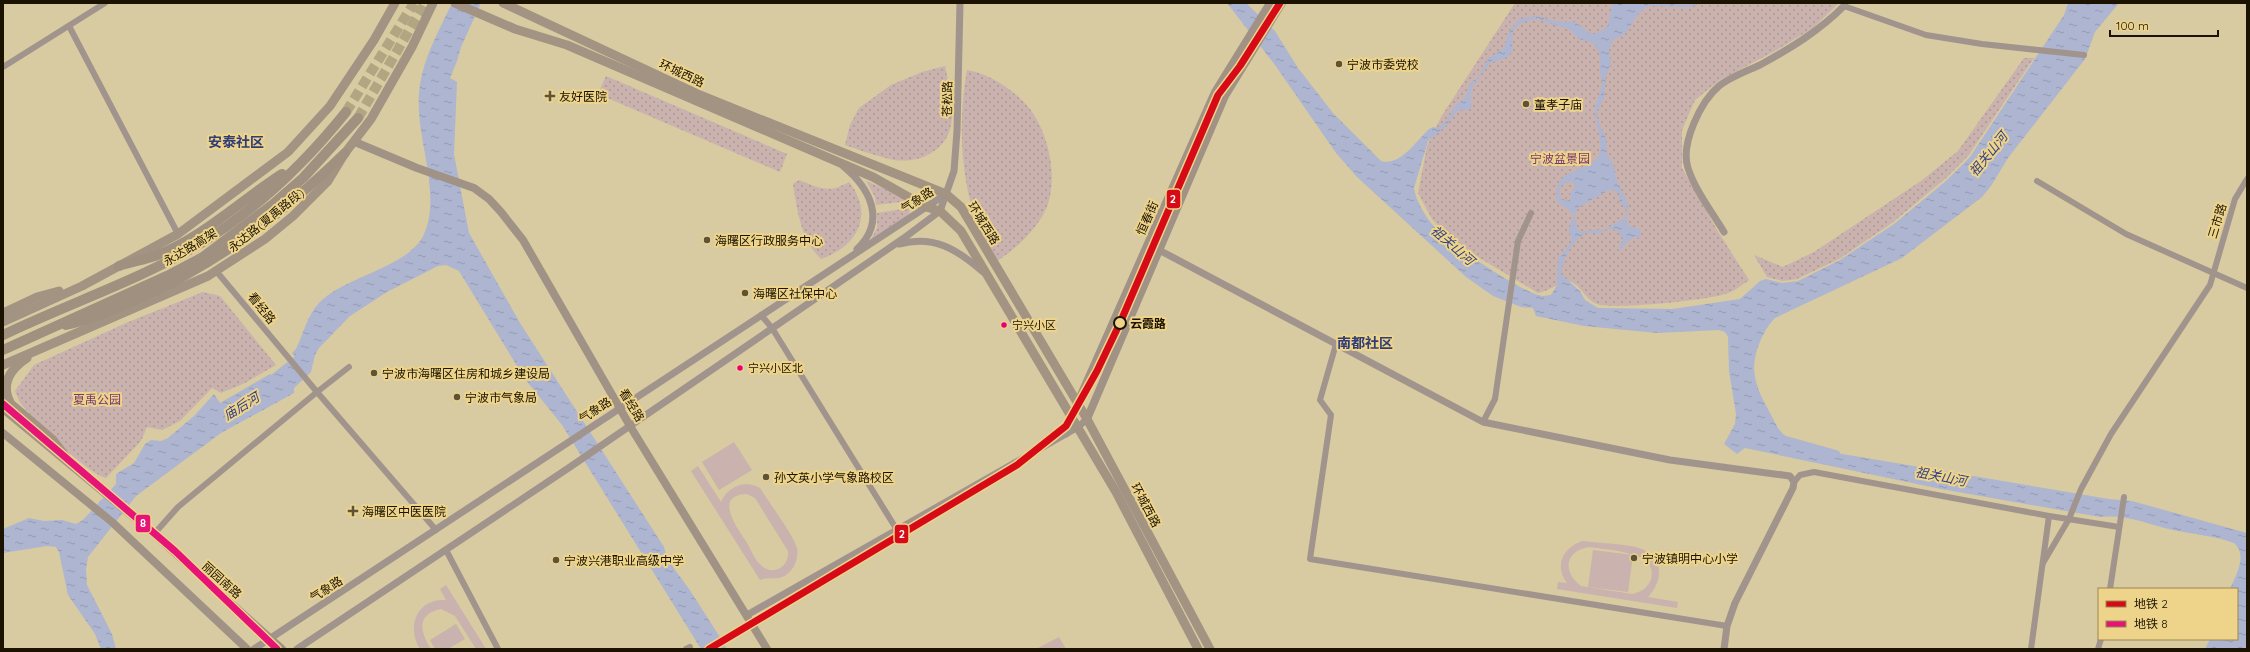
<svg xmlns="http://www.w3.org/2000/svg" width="2250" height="652" font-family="Quicksand,'Noto Sans SC',sans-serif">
	<defs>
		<pattern id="grass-dots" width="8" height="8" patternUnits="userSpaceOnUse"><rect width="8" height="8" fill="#cab2ae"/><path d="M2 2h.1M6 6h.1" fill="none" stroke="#ad9894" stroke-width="1.8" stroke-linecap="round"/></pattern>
		<pattern id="water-ripples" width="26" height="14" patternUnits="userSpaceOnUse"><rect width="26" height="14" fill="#adb5d1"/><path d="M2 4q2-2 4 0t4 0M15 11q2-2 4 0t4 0" fill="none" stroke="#949bb2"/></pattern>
	</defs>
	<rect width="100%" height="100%" fill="#d8caa1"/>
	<g fill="url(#grass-dots)">
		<path d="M1515,3H1839L1813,28L1775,51L1720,80L1695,100L1682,130V168L1717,230L1749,280C1743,284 1735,291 1728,293C1712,300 1611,310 1597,304C1584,299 1582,285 1569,281C1557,283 1550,291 1538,293L1473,254L1443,231L1432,219L1418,193L1427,146L1441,117Z"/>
		<path d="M2024,58H2034L1968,156L1946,178L1892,223L1839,259L1797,279L1783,281L1767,277L1754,255L1783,267L1814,252L1921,181L1958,151Z"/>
		<path d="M945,66C951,95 963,135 931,153C919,161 903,162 889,159C874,155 859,150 845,145L850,125L859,108L891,85L922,72Z"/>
		<path d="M967,70C990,73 1022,95 1034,115C1050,140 1058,181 1046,209C1035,232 1016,248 996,262C990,251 983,239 978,227C960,177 958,121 967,70Z"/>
		<path d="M606,76L787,154L780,172L598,94Z"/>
		<path d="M799,180C819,188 829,194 849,182C875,214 857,247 821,259C801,240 797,210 793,184Z"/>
		<path d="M866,181L903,196L909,201L876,205L875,197Z"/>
		<path d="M910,208L909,214L870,241L877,228V213Z"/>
		<path d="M203,292L220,296L276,365L245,383L221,393L212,388L180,421L162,430L147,427L141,441L106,478C84,471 33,420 19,401L15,391L34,365L126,323Z"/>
	</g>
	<g fill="#cab2ae" fill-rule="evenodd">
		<path d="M734,442L752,470L719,490L702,462Z"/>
		<path d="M698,466L721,502C727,487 745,479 760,488C768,501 794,536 797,548C799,558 794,570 786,575C778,581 768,576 760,580L691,471ZM747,494L755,498L788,551C790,565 774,577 762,566C755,561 751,550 747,543C738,529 712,495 747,494Z"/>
		<path d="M1582,541C1596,543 1634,544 1644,550C1665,561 1662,582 1648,597L1678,602L1677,608L1557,589L1558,582L1567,583C1554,565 1563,548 1582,541ZM1589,547C1605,550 1660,551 1651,579C1648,588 1641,592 1632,594L1581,586C1562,571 1565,551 1589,547Z"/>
		<path d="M1593,550L1633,555L1628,592L1588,587Z"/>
		<path d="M446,585L486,649H476L455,616L441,609C416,614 420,632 431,649H420C406,626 417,598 446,600L440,589Z"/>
		<path d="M456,624L465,639L448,649H435L430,640Z"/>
		<path d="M1059,637L1066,649H1036Z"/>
	</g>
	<g fill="url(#water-ripples)" fill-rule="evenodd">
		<path d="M452,3H481L461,47L457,61L450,78L457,82L454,154L469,233L520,323L664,547C668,565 680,575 689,589C702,609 715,629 727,649H701L562,425L525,379L459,271L446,265L438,266L387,292L350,316L319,348L315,355L311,372L294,388V393L221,433L136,496L88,557L86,569L87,585L112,634L116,649H101L95,634L68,595L59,552L56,547L47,546L3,553V529L29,518L44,521L62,520L76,524L83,520L116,484V474L134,463L145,444L151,440L161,441L168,438L194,416L214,394L220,403L270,374L271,375L295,356L292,353L296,349C303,334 308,314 319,303C343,277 410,267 424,234C440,199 421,149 419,112C416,70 435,39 452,3Z"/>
		<path d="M1227,3H1246L1275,31L1298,68L1333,113L1381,161C1400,167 1417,140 1429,129L1433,127L1437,128L1446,122L1455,106L1465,98L1470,84L1480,74L1488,59L1504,48L1510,30L1519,19L1536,16L1555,21L1575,22L1590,33L1594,34L1603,30L1608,25L1612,3H1700L1690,7L1649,6L1639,13L1625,34L1613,40L1609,50L1611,64L1606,76L1604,98L1598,109L1597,117L1606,139L1607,154L1614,166L1617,181L1628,204L1627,223L1630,226L1639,229L1641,233L1639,238L1634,237L1623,246V248L1618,250L1623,239L1617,230L1609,229L1599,233H1585C1572,242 1562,259 1561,274L1580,291L1585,300L1598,308L1672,309L1740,299L1760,281L1766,279L1782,283L1798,281L1840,260L1894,224L1947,180L1970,157L2064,15L2068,3H2119L2095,32L2085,59L2008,158L1991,186L1982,197L1902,258L1775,318C1762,331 1751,358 1755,377C1758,394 1770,412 1778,428L1783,434L1801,447L2109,499L2132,501L2247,533V645L2245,649H2205L2210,639H2237V589H2230C2236,575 2248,555 2234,543C2214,536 2193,534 2173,530C2146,524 2129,514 2100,517L1941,489L1745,448L1737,454L1724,444L1735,424L1736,414L1729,371L1728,337L1725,332L1719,330L1657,333L1584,326L1536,316L1533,308L1521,307L1493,296L1466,277L1357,177L1336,153L1275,65ZM1538,19C1548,24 1556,25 1567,28C1572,30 1574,35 1578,38C1582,41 1587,40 1592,43C1603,52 1599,62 1600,73C1601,77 1602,82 1602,85C1600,94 1595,103 1595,112C1595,125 1605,145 1598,157C1588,173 1551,167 1557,201L1573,214L1569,231L1572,241L1558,259L1557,285L1551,295C1547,295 1543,297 1539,295C1518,290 1457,248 1440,233C1429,222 1416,203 1414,188L1428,141L1446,126L1457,111L1470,109L1472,106C1467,85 1479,80 1489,64C1494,60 1502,61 1507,57C1522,47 1496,23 1538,19ZM1567,182H1572L1575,186L1570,194L1571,199L1567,201L1561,198C1557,191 1561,185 1567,182ZM1611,189L1619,193V200L1626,210V217L1604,230H1591L1582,232L1578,230L1574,216L1579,207Z"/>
	</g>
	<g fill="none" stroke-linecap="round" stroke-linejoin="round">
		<path stroke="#adb5d1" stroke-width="8" d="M1786,440L1836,454"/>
		<g stroke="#b2a581" stroke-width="10" stroke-dasharray="10 5" stroke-linecap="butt">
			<path d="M346,112L414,3"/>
			<path d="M358,118L425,3"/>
		</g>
		<g stroke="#a1948c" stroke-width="6">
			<path d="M1844,6L1926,35L1982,44L2084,55"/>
			<path d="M69,26L178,234"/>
			<path d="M3,67L105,3"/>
			<path d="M2037,181L2126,234L2247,288"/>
			<path d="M217,272L317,392L349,367"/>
			<path d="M761,315L772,328L897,530"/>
			<path d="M1336,344L1320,400L1331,415L1310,559L1727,626"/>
			<path d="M1483,422L1495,399L1518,241L1531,213"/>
			<path d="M1794,482L1800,475L1814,472L2049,516"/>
			<path d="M154,534L178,507L317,392L436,530"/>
			<path d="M446,550L498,649"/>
			<path d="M2043,563L2069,519L2081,489L2111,434L2210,285L2235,199L2247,179"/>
			<path d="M2110,589L2124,497"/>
			<path d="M686,649L690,647"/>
			<path d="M2031,649L2049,516L2119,527"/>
			<path d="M2098,649L2101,639"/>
		</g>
		<g stroke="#a1948c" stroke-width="7">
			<path d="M843,166C870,188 887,221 857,249"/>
			<path d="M1724,232C1712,212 1695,190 1688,168C1680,144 1701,101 1719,86C1730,77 1747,71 1760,65C1791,48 1819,31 1844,6L1845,3"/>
			<path d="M899,244C934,235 957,249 983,272"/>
			<path d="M1159,250L1483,422L1670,460L1790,476L1794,482L1793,488L1735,603L1727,626L1724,649"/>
			<path d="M1066,434L1071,416L1077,404"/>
			<path d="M747,615L1078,427L1087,419"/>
			<path d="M254,649L946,194"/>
			<path d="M297,649L570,467L904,238L940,211L954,171L957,131L960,3"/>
		</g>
		<g stroke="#a09284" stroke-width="8">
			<path d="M355,142L417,168L474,188L489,199L501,212L523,240L630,426L767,649"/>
			<path d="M1077,404L1215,92L1270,3"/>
			<path d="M3,409L154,534L282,649"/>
			<path d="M1087,419L1225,96L1282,3"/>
			<path d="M3,433L112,522L247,649"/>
		</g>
		<g stroke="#a29382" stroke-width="9">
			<path d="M455,3L515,29L567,45L873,177L926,207L940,211L961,231L1116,492L1198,649"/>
			<path d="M503,3L700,95L946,194L961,207L1087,419L1210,649"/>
			<path d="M3,313L37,297L59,291"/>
			<path d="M3,322L82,286L178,234L288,152L330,106L374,40L395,3"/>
			<path d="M27,358C9,370 0,385 11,404L53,440L72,465"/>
			<path d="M3,365L208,276L265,239L293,216L328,181L345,153L371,119L412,47L433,3"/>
		</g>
		<g stroke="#9f907f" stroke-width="10">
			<path d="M119,266C131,262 143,260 155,256C202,238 240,201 282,174"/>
			<path d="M66,325C92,319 115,309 140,298C221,261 281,215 345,153"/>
			<path d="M3,335C67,304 137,281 198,245C255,211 305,163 346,112"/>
			<path d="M3,350L171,274L203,257L272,205L303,178L358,118"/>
		</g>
		<defs>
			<path id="metro-1" d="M709,649L1017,465L1066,426L1097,371L1120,323L1218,95L1240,66L1280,3"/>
			<path id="metro-2" d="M3,404L175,551L277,649"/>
		</defs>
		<use href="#metro-1" stroke="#eed48b" stroke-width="10"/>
		<use href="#metro-2" stroke="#eed48b" stroke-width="10"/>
		<use href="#metro-1" stroke="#d60b17" stroke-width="7"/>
		<use href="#metro-2" stroke="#e61477" stroke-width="7"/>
	</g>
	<g fill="#5d5338" stroke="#eed48b" stroke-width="1.5">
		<circle cx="1339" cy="64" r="4"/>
		<path d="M548 90h4v4h4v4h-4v4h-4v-4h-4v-4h4z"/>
		<circle cx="1526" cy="104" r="4"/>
		<circle cx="707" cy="240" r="4"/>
		<circle cx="745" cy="293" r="4"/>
		<circle cx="374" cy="373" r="4"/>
		<circle cx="457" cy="397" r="4"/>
		<circle cx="766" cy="477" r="4"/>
		<path d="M351 505h4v4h4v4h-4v4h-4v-4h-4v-4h4z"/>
		<circle cx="1634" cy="558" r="4"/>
		<circle cx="556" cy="560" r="4"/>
	</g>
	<circle fill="#eed48b" stroke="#1b1300" stroke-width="2" cx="1120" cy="323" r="6"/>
	<g fill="#e5007d" stroke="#eed48b" stroke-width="1.5">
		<circle cx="1004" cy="325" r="3.5"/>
		<circle cx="740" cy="368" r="3.5"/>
	</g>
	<g text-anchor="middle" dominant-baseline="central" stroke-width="4" stroke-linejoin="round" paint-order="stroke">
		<g font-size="11" fill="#1b1300" stroke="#eed48b" text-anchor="start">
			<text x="1012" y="325">宁兴小区</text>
			<text x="748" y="368">宁兴小区北</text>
		</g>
		<g font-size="12" fill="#1b1300" stroke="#eed48b" text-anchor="start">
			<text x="1347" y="64">宁波市委党校</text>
			<text x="559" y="96">友好医院</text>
			<text x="1534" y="104">董孝子庙</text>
			<text x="715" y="240">海曙区行政服务中心</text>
			<text x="753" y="293">海曙区社保中心</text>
			<text x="382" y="373">宁波市海曙区住房和城乡建设局</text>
			<text x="465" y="397">宁波市气象局</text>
			<text x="774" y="477">孙文英小学气象路校区</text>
			<text x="362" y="511">海曙区中医医院</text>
			<text x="1642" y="558">宁波镇明中心小学</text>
			<text x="564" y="560">宁波兴港职业高级中学</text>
		</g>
		<g font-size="12" fill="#1b1300" stroke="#eed48b">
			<text transform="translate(682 73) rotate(25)">环城西路</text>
			<text transform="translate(947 99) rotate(-89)">苍松路</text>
			<text transform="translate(917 200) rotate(-33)">气象路</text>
			<text transform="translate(1147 218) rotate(-66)">恒春街</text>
			<text transform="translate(266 220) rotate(-39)">永达路(夏禹路段)</text>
			<text transform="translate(2217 221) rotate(-73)">三市路</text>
			<text transform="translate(984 223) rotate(58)">环城西路</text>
			<text transform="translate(190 247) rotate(-31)">永达路高架</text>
			<text transform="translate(262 308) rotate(51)">看经路</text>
			<text transform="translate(632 405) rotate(59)">看经路</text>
			<text transform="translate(595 410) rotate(-34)">气象路</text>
			<text transform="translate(1146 505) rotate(62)">环城西路</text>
			<text transform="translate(222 580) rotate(42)">丽园南路</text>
			<text transform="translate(326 589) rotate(-33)">气象路</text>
		</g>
		<g font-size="12" fill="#763870" stroke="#eed48b">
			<text x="1560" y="158">宁波盆景园</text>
			<text x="97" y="399">夏禹公园</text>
		</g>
		<g font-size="12" font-weight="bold" fill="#1b1300" stroke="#eed48b" text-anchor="start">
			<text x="1130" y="323">云霞路</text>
		</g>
		<g font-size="13" font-style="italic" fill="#314184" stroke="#eed48b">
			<text transform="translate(1988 154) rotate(-51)">祖关山河</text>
			<text transform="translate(1453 245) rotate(41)">祖关山河</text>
			<text transform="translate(241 406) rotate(-32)">庙后河</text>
			<text transform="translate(1941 476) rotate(11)">祖关山河</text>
		</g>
		<g font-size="14" font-weight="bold" fill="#2f3d77" stroke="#eed48b">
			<text x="236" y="142">安泰社区</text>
			<text x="1365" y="343">南都社区</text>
		</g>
	</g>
	<g stroke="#eed48b" stroke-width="1.5">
		<rect x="1166" y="189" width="15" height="20" rx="4" fill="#d60b17"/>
		<rect x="135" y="514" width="16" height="19" rx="4" fill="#e61477"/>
		<rect x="894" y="524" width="15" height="20" rx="4" fill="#d60b17"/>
	</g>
	<g font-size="11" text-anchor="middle" font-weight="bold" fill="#fff">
		<text x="1173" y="203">2</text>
		<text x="143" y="527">8</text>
		<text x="902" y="538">2</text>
	</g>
	<rect width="2250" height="652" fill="none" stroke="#1b1300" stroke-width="8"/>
	<rect x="2098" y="588" width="140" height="52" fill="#eed48b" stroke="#9a8753"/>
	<rect x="2106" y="601" width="20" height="6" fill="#d60b17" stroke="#9a8753"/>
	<text x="2134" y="608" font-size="12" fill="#1b1300">地铁 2</text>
	<rect x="2106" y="621" width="20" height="6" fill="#e61477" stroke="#9a8753"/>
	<text x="2134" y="628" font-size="12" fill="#1b1300">地铁 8</text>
	<path d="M2110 30v6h108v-6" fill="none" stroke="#1b1300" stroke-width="2"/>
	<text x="2116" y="30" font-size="12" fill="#1b1300" stroke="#eed48b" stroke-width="3" paint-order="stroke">100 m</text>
</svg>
